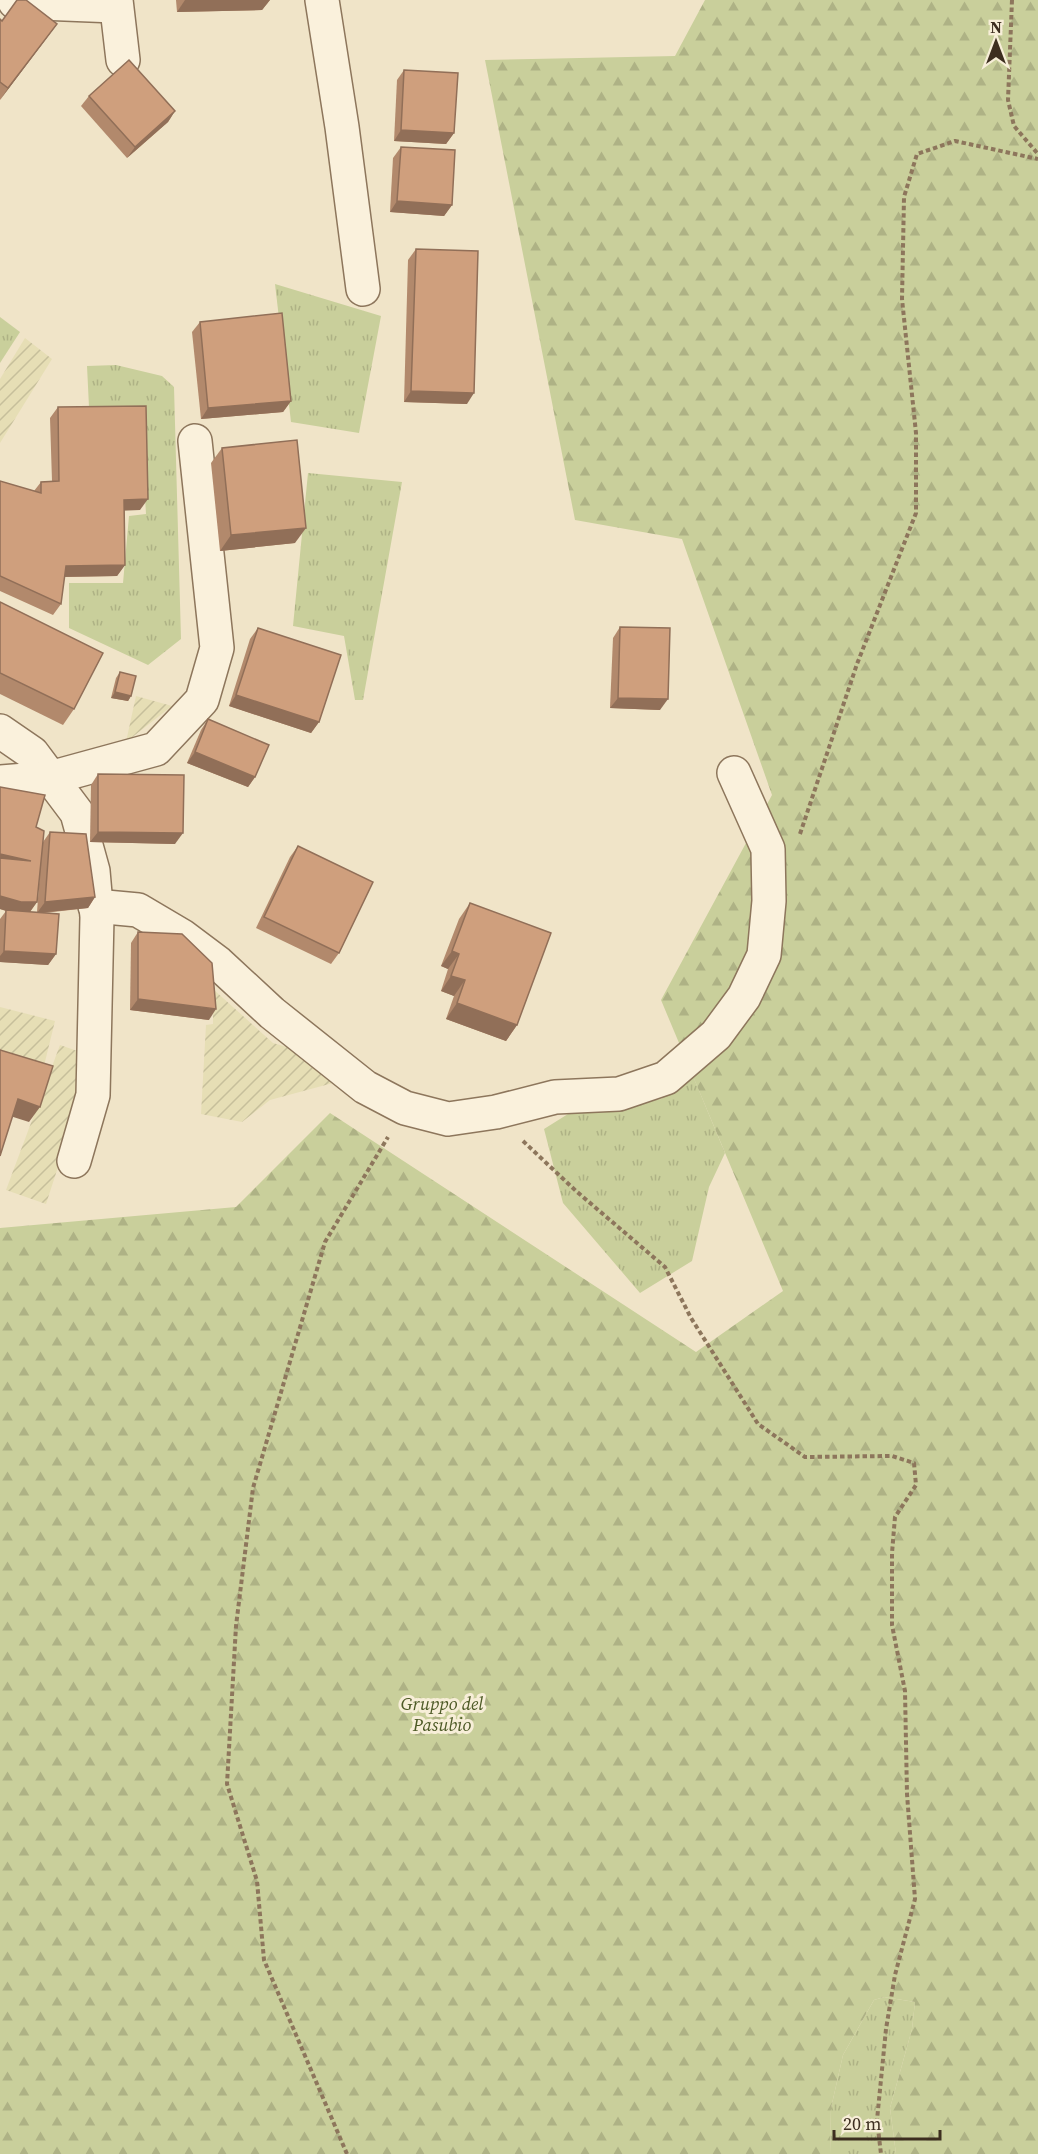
<svg xmlns="http://www.w3.org/2000/svg" width="1038" height="2154" font-family="'Source Serif 4',serif">
	<defs>
		<pattern id="farmland-furrows" width="10" height="10" patternUnits="userSpaceOnUse" patternTransform="scale(1.5)"><rect width="10" height="10" fill="#e6deb5"/><path d="M-1 1l2-2M0 10L10 0M9 11l2-2" fill="none" stroke="#c6bf9b"/></pattern>
		<pattern id="grass-tufts" width="24" height="20" patternUnits="userSpaceOnUse" patternTransform="scale(1.5)"><rect width="24" height="20" fill="#c9cf9b"/><path d="M3 7l-1-3M5 7V3M7 7l1-3M15 17l-1-3M17 17v-4M19 17l1-3" fill="none" stroke="#aeb285"/></pattern>
		<pattern id="forest-firs" width="22" height="20" patternUnits="userSpaceOnUse" patternTransform="scale(1.5)"><rect width="22" height="20" fill="#c9cf9b"/><path d="M5 1l3.5 6h-7zM16 11l3.5 6h-7z" fill="#aeb285"/></pattern>
	</defs>
	<rect width="100%" height="100%" fill="#f0e4c8"/>
	<g fill="url(#farmland-furrows)">
		<path d="M25,338L52,359L0,443V379Z"/>
		<path d="M136,696L172,706L126,742Z"/>
		<path d="M213,989L273,1043L304,1052L333,1083L270,1100L242,1122L201,1114L206,1025L213,1024Z"/>
		<path d="M0,1007L55,1021L42,1074L0,1063Z"/>
		<path d="M60,1045L86,1054L84,1087L46,1204L6,1190Z"/>
	</g>
	<g fill="url(#grass-tufts)">
		<path d="M275,284L381,316L359,433L291,422Z"/>
		<path d="M0,317L20,332L0,363Z"/>
		<path d="M116,365L162,376L174,387L181,639L148,665L69,628V583H123L129,516L146,514L140,412L89,407L87,366Z"/>
		<path d="M308,473L402,482L363,700H355L344,636L293,626Z"/>
		<path d="M693,1076L725,1153L709,1187L692,1261L640,1293L563,1203L544,1129L568,1114L661,1099Z"/>
		<path d="M884,1997L915,2002L912,2029L890,2108L896,2154H830L831,2108L843,2055L874,2000Z"/>
	</g>
	<path fill="url(#forest-firs)" d="M705,0H1038V2154H896L890,2108L912,2029L915,2002L884,1997L874,2000L843,2055L831,2108L830,2154H0V1228L236,1207L330,1113L696,1352L783,1291L661,1000L772,795L682,539L575,520L485,60L675,56Z"/>
	<g fill="none" stroke-linecap="round" stroke-linejoin="round">
		<defs>
			<g id="street">
				<path d="M116,0L123,60"/>
				<path d="M322,0L342,127L363,289"/>
				<path d="M15,2L115,6"/>
				<path d="M0,731L32,753L77,813L93,871L97,917L93,1095L74,1161"/>
				<path d="M0,782L50,778L156,749L202,700L217,648L195,441"/>
				<path d="M95,906L138,910L182,936L218,963L272,1013L365,1087L405,1108L448,1119L496,1112L555,1097L619,1094L666,1078L716,1035L744,997L764,955L769,901L768,849L734,773"/>
			</g>
		</defs>
		<use href="#street" stroke="#8d765c" stroke-width="36"/>
		<g stroke="#8d765c" stroke-width="4" stroke-dasharray="4.5 3" stroke-linecap="butt">
			<path d="M1012,0L1008,100L1014,126L1038,154"/>
			<path d="M800,834L857,664L916,513V433L902,299L904,197L917,154L955,141L1038,159"/>
			<path d="M523,1141L576,1191L665,1267L691,1318L758,1424L805,1457L892,1456L914,1463L916,1485L895,1517L892,1553V1625L905,1691L907,1794L915,1899L895,1975L886,2029L877,2120L881,2154"/>
			<path d="M347,2154L264,1960L257,1881L227,1784L236,1626L253,1488L325,1242L388,1137"/>
		</g>
		<use href="#street" stroke="#faf1dc" stroke-width="33"/>
	</g>
	<g fill="#b2896c" fill-rule="evenodd">
		<path d="M176,0H270L262,10L177,12Z"/>
		<path d="M0,19L2,21L57,24L0,100Z"/>
		<path d="M404,70L454,133L446,144L394,141L397,80Z"/>
		<path d="M89,96L175,111L168,122L127,158L81,106Z"/>
		<path d="M401,147L452,205L444,216L390,212L393,158Z"/>
		<path d="M416,249L467,404L404,402L408,260Z"/>
		<path d="M200,322L291,401L283,412L201,419L192,332Z"/>
		<path d="M58,407L140,510H124L125,565L117,576L64,577L61,604L53,615L0,591V481L34,491L41,482L52,481L50,418Z"/>
		<path d="M222,448L295,543L220,551L211,463Z"/>
		<path d="M0,602L74,709L63,725L0,694Z"/>
		<path d="M620,627L660,710L610,708L613,638Z"/>
		<path d="M258,628L319,722L311,733L229,706L250,639Z"/>
		<path d="M120,672L131,696L128,701L111,698L116,678Z"/>
		<path d="M208,719L255,777L248,787L187,763L201,730Z"/>
		<path d="M98,774L175,844L90,842L91,785Z"/>
		<path d="M0,787L36,827L43,842L50,832L95,897L88,908L44,913L56,954L48,965L0,962V919L6,911L0,909ZM41,857L37,912H30L37,902Z"/>
		<path d="M298,846L339,953L331,964L256,928L290,857Z"/>
		<path d="M470,903L517,1025L506,1041L446,1019L454,996L441,991L448,969L441,966L459,919Z"/>
		<path d="M138,932L209,1020L130,1010L131,943Z"/>
	</g>
	<g fill="#916f58">
		<path d="M185,0H270L262,10L177,12Z"/>
		<path d="M57,24L46,39L0,100L8,88Z"/>
		<path d="M175,111L168,122L127,158L135,147Z"/>
		<path d="M401,130L454,133L446,144L394,141Z"/>
		<path d="M397,201L452,205L444,216L390,212Z"/>
		<path d="M411,391L474,393L467,404L404,402Z"/>
		<path d="M291,401L283,412L201,419L208,408Z"/>
		<path d="M148,499L140,510L116,511L124,500Z"/>
		<path d="M306,528L295,543L220,551L231,535Z"/>
		<path d="M125,565L117,576L58,577L66,566Z"/>
		<path d="M115,692L131,696L128,701L111,698Z"/>
		<path d="M236,695L319,722L311,733L229,706Z"/>
		<path d="M618,698L668,699L660,710L610,708Z"/>
		<path d="M195,752L255,777L248,787L187,763Z"/>
		<path d="M98,832L183,833L175,844L90,842Z"/>
		<path d="M0,854L31,861L0,867Z"/>
		<path d="M0,896L37,902L29,913H14L0,909Z"/>
		<path d="M95,897L88,908L37,913L45,902Z"/>
		<path d="M4,951L56,954L48,965L0,962V956Z"/>
		<path d="M452,951L459,954L448,969L441,966Z"/>
		<path d="M451,976L465,980L454,996L441,991Z"/>
		<path d="M138,999L216,1009L209,1020L130,1010Z"/>
		<path d="M457,1003L517,1025L506,1041L446,1019Z"/>
		<path d="M18,1099L40,1107L29,1122L7,1115Z"/>
	</g>
	<g fill="#cf9f7d" stroke="#916f58" stroke-width="1.5">
		<path d="M17,0H26L57,24L8,88L0,82V19L2,21Z"/>
		<path d="M129,60L175,111L135,147L89,96Z"/>
		<path d="M404,70L458,73L454,133L401,130Z"/>
		<path d="M401,147L455,150L452,205L397,201Z"/>
		<path d="M416,249L478,251L474,393L411,391Z"/>
		<path d="M282,313L291,401L208,408L200,322Z"/>
		<path d="M146,406L148,499L124,500L125,565L66,566L61,604L0,576V481L41,493V482L59,481L58,407Z"/>
		<path d="M297,440L306,528L231,535L222,448Z"/>
		<path d="M0,602L103,653L74,709L0,673Z"/>
		<path d="M620,627L670,628L668,699L618,698Z"/>
		<path d="M258,628L341,655L319,722L236,695Z"/>
		<path d="M120,672L136,676L131,696L115,692Z"/>
		<path d="M208,719L269,745L255,777L195,752Z"/>
		<path d="M98,774L184,775L183,833L98,832Z"/>
		<path d="M0,787L45,795L36,827L44,831L37,902H21L0,896V858L31,861L0,854Z"/>
		<path d="M50,832L86,834L95,897L45,902Z"/>
		<path d="M298,846L373,882L339,953L264,917Z"/>
		<path d="M470,903L551,933L517,1025L457,1003L465,980L451,976L459,954L452,951Z"/>
		<path d="M6,910L59,914L56,954L4,951Z"/>
		<path d="M138,932L182,934L212,963L216,1009L138,999Z"/>
		<path d="M0,1050L53,1066L40,1107L18,1099L0,1156Z"/>
	</g>
	<g text-anchor="middle" dominant-baseline="central" stroke-width="6" stroke-linejoin="round" paint-order="stroke">
		<g font-size="18" font-style="italic" fill="#4d5a26" stroke="#f7eed8">
			<text x="442" y="1703">Gruppo del<tspan x="442" dy="21">Pasubio</tspan></text>
		</g>
	</g>
	<g transform="translate(996 42)" stroke="#f7eed8" stroke-width="4.5" paint-order="stroke">
	<path d="M0-4.5L10 22L0 15L-10 22Z" fill="#3d2e20"/>
	<text y="-9" font-size="16" font-weight="bold" text-anchor="middle" fill="#3d2e20">N</text>
	</g>
	<path d="M834 2130v9h106v-9" fill="none" stroke="#3d2e20" stroke-width="3"/>
	<text x="843" y="2130" font-size="18" fill="#3d2e20" stroke="#f7eed8" stroke-width="4.5" paint-order="stroke">20 m</text>
</svg>
